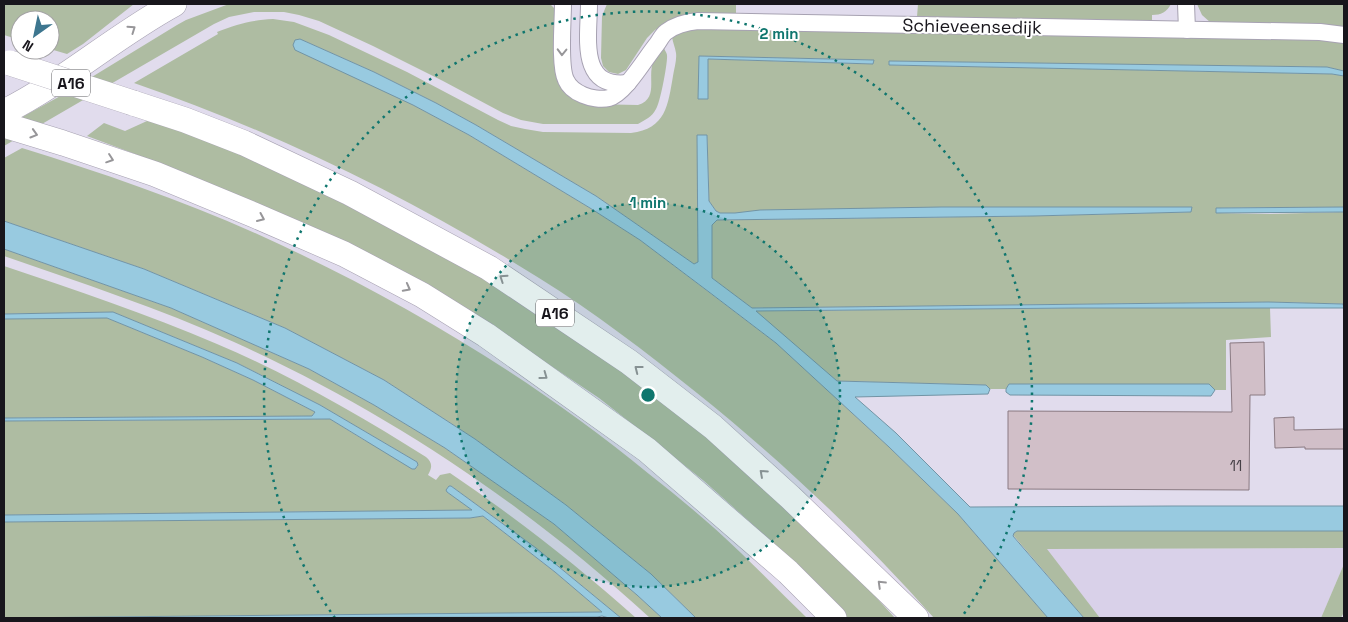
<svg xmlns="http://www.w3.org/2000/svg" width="1348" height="622" font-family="'Space Grotesk',sans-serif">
	<rect width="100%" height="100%" fill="#e1dced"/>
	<path fill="#d9d1e9" d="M1344,548V564L1321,618H1100L1046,549Z"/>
	<g fill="#aebca2" fill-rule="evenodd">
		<path d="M4,4H134L83,44L67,54L50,49V20H20V40L4,35Z"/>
		<path d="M229,4H550L554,8L565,92C572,99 579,103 589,104L638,105C660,98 646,76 654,60C656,56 661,52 664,48C664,49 667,53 667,55C668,62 660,104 656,109C652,117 645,120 638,124H543L521,120L503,113L443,81L373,46L319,21L299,15L284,12H254L229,17L214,24L4,146V127L64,94L177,25L186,20Z"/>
		<path d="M607,4H736V14L668,22L655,30L647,38L626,70L618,74L609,72L603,66L601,58L602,16Z"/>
		<path d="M918,4H1171C1167,12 1161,15 1152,15V22L917,17Z"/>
		<path d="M1197,4H1344V27L1317,24L1211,23L1202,15Z"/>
		<path d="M273,19L294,22L329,35L407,72L498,120L511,126L525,129L543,132L631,133C666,129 668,105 673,76C674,69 677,60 676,53C675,47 673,43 672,37L683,31L693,28L1321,40L1344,43V71L1327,67L889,61V65L1332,74L1344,76V207L1217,208L1216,213L1270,214L1344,212V304L1268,302L752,308L712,278V225L716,220L1033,216L1191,212L720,213L716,211L709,201L707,135L698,262L694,264L596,196L476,125L436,103L374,72L300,39L413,105L469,135L590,208L640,240L776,343L889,447L958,514L1048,618H934C861,536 783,462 697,393C646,352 594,312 539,278C411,198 276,132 134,83L218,34L217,32C237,24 252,20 273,19ZM699,56L873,60H874L873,64L708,59V99H699Z"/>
		<path d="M147,121L164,123L182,130L301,181L494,284L643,386L713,442L854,573L895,618H847L815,584L769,539L704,481L659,445L599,398L511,339L183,172L87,136L104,123L125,131Z"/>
		<path d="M22,148C109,175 196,205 279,244C410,305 537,382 649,474C681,499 712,525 741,553C763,574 785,597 807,618H696L651,574L566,505L475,439L384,380L285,328L144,269L4,221V158Z"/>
		<path d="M4,249L171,308L309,369L374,405L445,448L554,524L637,595L662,618H650C527,505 385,410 234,342C159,308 81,283 4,256Z"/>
		<path d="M4,266C75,290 147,314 217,344C290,375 359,415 426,457C433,463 432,468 428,475L436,480L440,475L450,473C515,517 577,565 636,618H621L536,548L451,486L447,492L473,510L4,515V421L330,419L364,440L417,467L418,465L417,462L320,405L237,363L113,312L4,314Z"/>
		<path d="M1074,308H1270L1271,337L1226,340V390H1215L1209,384H1009L1006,389H990L986,385L837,381L755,311Z"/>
		<path d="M99,318H107L202,357L253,380L315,412L312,416L4,418V319Z"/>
		<path d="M483,516L555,572L602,612L4,618V522L470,518Z"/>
		<path d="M1017,531H1344V548L1047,549L1100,618H1084L1013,535L1014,533Z"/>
		<path d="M1344,564V612L1341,618H1321Z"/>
	</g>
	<g fill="#98cae0" stroke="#7294a5">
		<path d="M300,39L374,72L436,103L476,125L596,196L694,264L698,262L697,135H707L709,201L716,211L720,213H735L760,210L941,207H1192L1191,212L1033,216L717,220L712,225V278L752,308L1268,302L1343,304L1344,308H1074L756,311L837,381L986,385L990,389L988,394L855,397L896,433L970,507L1172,506H1344V531H1017L1014,533L1013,536L1084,618H1048L958,514L889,447L776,343L709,292L640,240L590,208L469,135L413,105L295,50L293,45L295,40Z"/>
		<path d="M699,56L874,60L873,64L708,59V99H698Z"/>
		<path d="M889,61L1327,67L1344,71V76L1332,74L889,65Z"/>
		<path d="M1344,207V212L1216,213V208Z"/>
		<path d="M4,221L144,269L285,328L384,380L475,439L566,505L651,574L696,618H662L637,595L554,524L445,448L374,405L309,369L171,308L4,249Z"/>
		<path d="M113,312L237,363L320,405L417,462L418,465L415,469H412L330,419L4,421V418L312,416L315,412L253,380L202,357L107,318L4,319V314Z"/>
		<path d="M1009,384H1209L1215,390L1211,396L1010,395L1006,392V389Z"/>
		<path d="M449,486H451L536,548L621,618H609L602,616L597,617L4,618L602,612L555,572L483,516L470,518L4,522V515L472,510L447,492L446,490Z"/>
	</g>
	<g fill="#d1bfc8" stroke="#8a7a82">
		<path d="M1264,342L1265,395H1250L1249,490L1008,489V411L1232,412L1230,343Z"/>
		<path d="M1294,417V430L1344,429V449H1305V447L1275,448L1274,418Z"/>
	</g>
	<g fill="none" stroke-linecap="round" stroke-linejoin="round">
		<defs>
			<g id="minor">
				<path d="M563,4C563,21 559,66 566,80C569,87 576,92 583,95C590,98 601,100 609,98C625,94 646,57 657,44C660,40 662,35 666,32C675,25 687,22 698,21L1320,32L1344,35"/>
				<path d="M589,4C589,36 578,89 628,83"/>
				<path d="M1186,4L1187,30"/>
			</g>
			<g id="highway">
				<path d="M133,103L185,120L244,143L350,193L489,268L629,362L713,427L790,497L916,618"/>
				<path d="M4,112C64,82 115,36 174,4"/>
				<path d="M4,125L63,143L155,174L254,215L344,254L422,295L486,335L647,450L788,572L834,618"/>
			</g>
		</defs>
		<use href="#minor" stroke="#a7a2b2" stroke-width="18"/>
		<use href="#highway" stroke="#a7a2b2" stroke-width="26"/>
		<use href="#minor" stroke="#fff" stroke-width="16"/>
		<use href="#highway" stroke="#fff" stroke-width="25"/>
		<defs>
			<path id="highway-bridge" d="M10,63L133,103"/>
		</defs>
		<use href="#highway-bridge" stroke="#a7a2b2" stroke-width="26" stroke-linecap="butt"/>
		<use href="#highway-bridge" stroke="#fff" stroke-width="25"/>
	</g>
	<defs><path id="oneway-chevron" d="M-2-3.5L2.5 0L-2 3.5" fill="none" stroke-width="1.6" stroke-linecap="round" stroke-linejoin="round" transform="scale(1.25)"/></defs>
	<g stroke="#979699">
		<use href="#oneway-chevron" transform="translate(132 29) rotate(-35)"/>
		<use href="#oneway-chevron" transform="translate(562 52) rotate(91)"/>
		<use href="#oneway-chevron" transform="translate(34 134) rotate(17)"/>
		<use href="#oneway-chevron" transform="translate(110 159) rotate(19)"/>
		<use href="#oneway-chevron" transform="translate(261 218) rotate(24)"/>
		<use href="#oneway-chevron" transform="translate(503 278) rotate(-146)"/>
		<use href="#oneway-chevron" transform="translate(407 288) rotate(28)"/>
		<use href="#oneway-chevron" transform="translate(638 369) rotate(-142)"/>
		<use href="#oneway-chevron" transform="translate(544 376) rotate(36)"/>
		<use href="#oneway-chevron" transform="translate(763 473) rotate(-138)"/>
		<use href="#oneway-chevron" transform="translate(881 584) rotate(-136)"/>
	</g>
	<circle cx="648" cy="395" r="192" fill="#0f766e" fill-opacity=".12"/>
	<g fill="none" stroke="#0f766e" stroke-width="2.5" stroke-dasharray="2.5 5">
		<circle cx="648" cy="395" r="192"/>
		<path d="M335 618A384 384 0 1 1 961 618"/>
	</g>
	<g text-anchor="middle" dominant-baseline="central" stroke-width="4" stroke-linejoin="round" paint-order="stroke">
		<g font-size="15" fill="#464047">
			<text x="1236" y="465">11</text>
		</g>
		<g fill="#fff" stroke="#5d5c60" stroke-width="1">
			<rect x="52" y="69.5" width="38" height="27" rx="4"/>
			<rect x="536" y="299.5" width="38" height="27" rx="4"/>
		</g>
		<g font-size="16" font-weight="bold" fill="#18161c">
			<text x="71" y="83">A16</text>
			<text x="555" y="313">A16</text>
		</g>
		<g font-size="18" fill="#18161c" stroke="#fff">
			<text transform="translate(972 26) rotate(1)">Schieveensedijk</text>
		</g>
	</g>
	<circle cx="648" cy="395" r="8" fill="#0f766e" stroke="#fff" stroke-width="2.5"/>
	<g font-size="15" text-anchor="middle" font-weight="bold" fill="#0f766e" stroke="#fff" stroke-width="4" stroke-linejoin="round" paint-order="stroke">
		<text x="779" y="39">2 min</text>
		<text x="648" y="208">1 min</text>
	</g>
	<rect width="1348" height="622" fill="none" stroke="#18161c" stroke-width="10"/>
	<g transform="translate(35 35) rotate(213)"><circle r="24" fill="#ffffff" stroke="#a3a2a4"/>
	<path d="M0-4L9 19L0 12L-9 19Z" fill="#3d768f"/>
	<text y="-8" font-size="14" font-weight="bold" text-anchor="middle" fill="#18161c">N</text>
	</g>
</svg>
